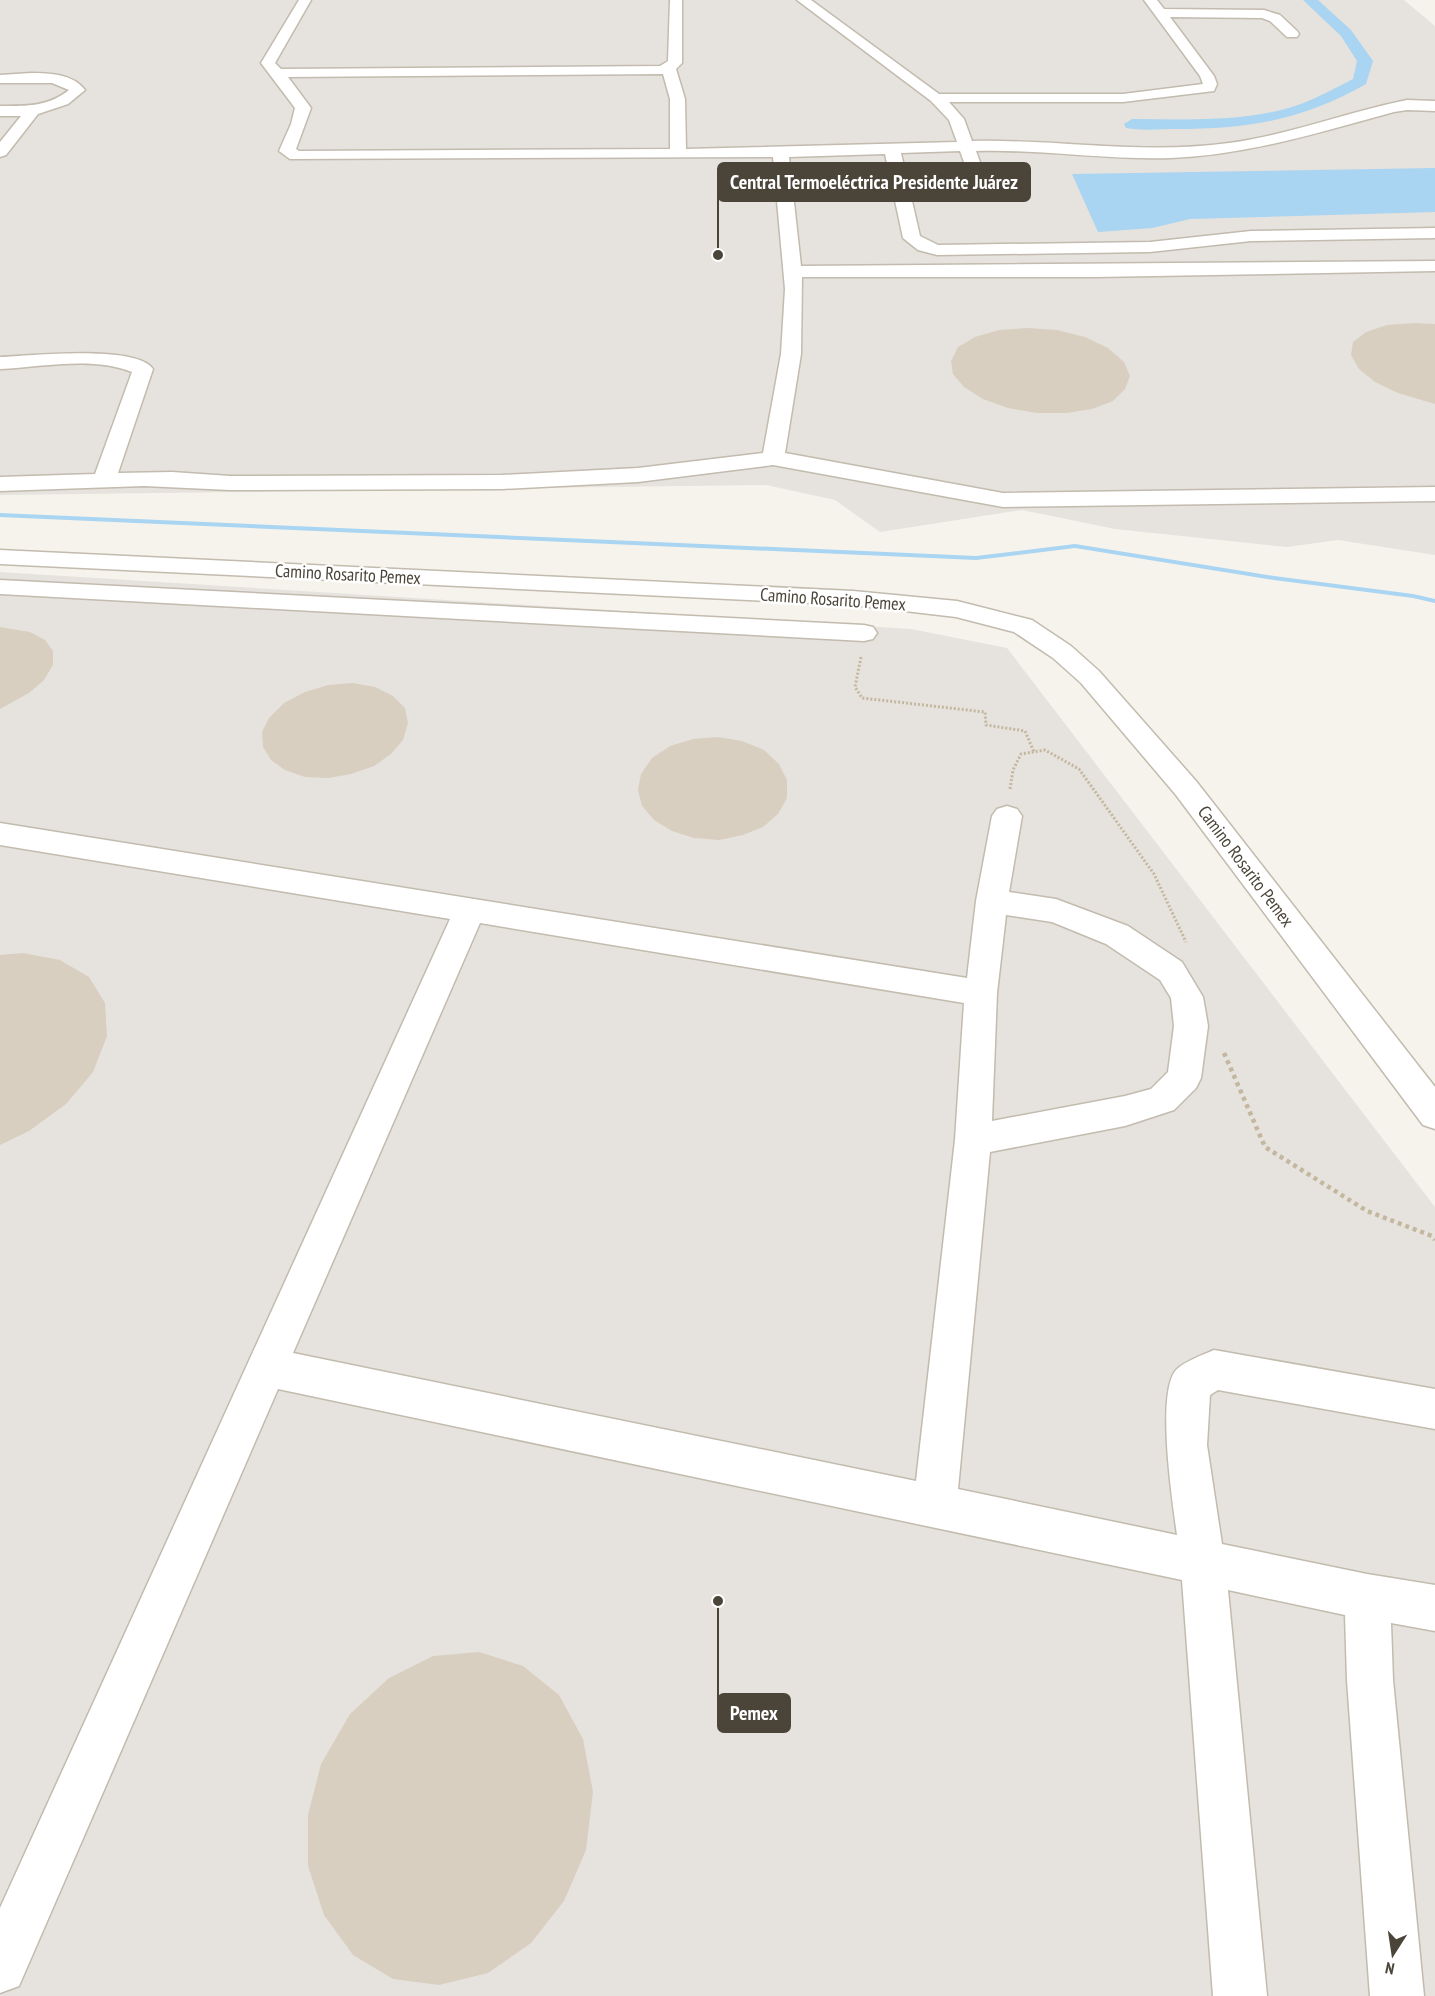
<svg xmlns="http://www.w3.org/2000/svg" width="1435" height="1996" font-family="'PT Sans Narrow',sans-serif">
	<rect width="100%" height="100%" fill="#f6f3ec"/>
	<g fill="#e6e2dd">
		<path d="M0,0H1404L1435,26V555L1338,540L1287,547L1115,529L1022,510L880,532L835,500L766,485L0,495Z"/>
		<path d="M0,572L911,629L1007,648L1435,1207V1996H0Z"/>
	</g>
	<path fill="#a9d4f2" d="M1435,168V212L1190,219L1152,228L1098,232L1072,174Z"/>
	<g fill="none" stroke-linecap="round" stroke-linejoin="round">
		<path fill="#a9d4f2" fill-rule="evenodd" d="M0,513L976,556L1075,544L1274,576L1413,594L1435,599V603L1413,598L1274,580L1075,548L976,560L0,517Z"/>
		<path fill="#a9d4f2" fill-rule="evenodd" d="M1303,0H1318L1351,30L1373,61L1366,84C1303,120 1248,129 1176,129C1160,129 1142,131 1126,128L1124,124L1132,119C1187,119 1245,123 1298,105C1318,98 1335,88 1353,79L1357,61L1341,36Z"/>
	</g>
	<g fill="#d8cfc1">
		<path d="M1414,323L1435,324V404L1398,393L1375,382L1359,369L1351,355L1353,342L1366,332L1387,325Z"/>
		<path d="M1027,328L1057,330L1085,337L1108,348L1124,362L1130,376L1125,389L1113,401L1092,409L1066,413H1037L1008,408L983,399L964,387L953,374L951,361L958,347L975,337L999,330Z"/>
		<path d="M0,627L30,632L45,640L53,651V665L44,680L29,693L0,709Z"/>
		<path d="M353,683L375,687L393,696L405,708L408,723L403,740L391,754L374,766L351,774L328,778L305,777L285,770L271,760L263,747L262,732L269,718L284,703L305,692L328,685Z"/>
		<path d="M718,737L742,741L764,750L779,764L787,780V798L778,814L763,827L743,835L719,840L694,838L672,831L654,820L642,806L638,790L641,774L652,758L670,746L693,739Z"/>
		<path d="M23,953L60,960L89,977L105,1003L107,1036L93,1072L66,1104L29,1131L0,1145V955Z"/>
		<path d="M479,1652L523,1666L559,1695L583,1739L593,1792L586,1850L564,1901L531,1943L488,1973L439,1985L393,1979L353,1955L324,1915L308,1866V1815L321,1764L350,1714L389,1678L433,1656Z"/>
	</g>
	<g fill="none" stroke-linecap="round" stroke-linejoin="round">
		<defs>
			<g id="minor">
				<path d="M299,0H311L275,63L281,69L660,66L668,61L670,0H682V63L676,69L685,99L686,149L957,142L949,120L931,101L797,0H811L939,94H1123L1203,84L1200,76L1144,0H1157L1164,9L1264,10L1280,15L1297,31L1299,34L1297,37H1287L1270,21L1262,18L1170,17L1214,76L1217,84L1214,91L1123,102H949L964,119L972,141C1058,139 1143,155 1229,143C1289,135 1347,112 1407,100L1435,101V111L1407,110L1394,112C1321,132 1247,155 1171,158C1106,160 1041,149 976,151L985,176L977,181L969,176L960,151L901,153L920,236L938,245L1150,242L1251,231L1435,228V238L1251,241L1150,252L937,255L918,250L903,238L885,154L789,157L801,266L1435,261V271L1095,277H802L801,354L785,453L1003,493L1435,487V501L1003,507L773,465L638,482L502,489L230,490L144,486L0,491V477L95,474L132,372C92,356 42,367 0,369V357C30,356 136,344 153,369L118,473L172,472L230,476L502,475L638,468L763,453L781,354L785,289L773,157L290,159L279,151L291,124L295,108L261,63ZM663,74L670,99V149L299,151L296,149L311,108L288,77Z"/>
				<path d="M31,73C50,73 73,74 85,90L68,104L38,114L6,155L0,157V142L21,116H0V106C26,106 48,107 69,90L52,83H0V75Z"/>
				<path d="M0,550L853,591L957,601L1032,620L1071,646L1099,671L1196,781L1435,1087V1129L1423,1125L1176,795L1081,683L1053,658L1014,632L956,617L853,605L0,564Z"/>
				<path d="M0,580L864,625L873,627L877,633L873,639L864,641L0,594Z"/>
				<path d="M1007,806L1017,809L1022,816L1009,892L1056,899L1128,926L1182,962L1203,997L1208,1026L1201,1078L1196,1088L1174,1110L1125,1126L990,1152L958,1489L1177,1535C1173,1505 1155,1390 1177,1369C1186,1361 1202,1355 1214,1350L1435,1389V1429L1218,1390L1210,1395L1207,1445L1222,1544L1367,1574L1435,1585V1631L1391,1623L1393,1680L1424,1996H1370L1347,1680L1345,1615L1228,1590L1267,1996H1213L1182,1580L278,1389L19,1986L0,1993V1908L450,919L0,845V823L967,978L976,901L992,816L997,809ZM1006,915L1052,922L1106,944L1160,980L1171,998L1174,1026L1168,1072L1151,1089L1125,1096L992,1121L997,993ZM480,923L964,1003L955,1140L916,1481L293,1353Z"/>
			</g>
		</defs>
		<use href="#minor" stroke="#c2bbae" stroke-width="3"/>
		<g stroke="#c4b79f" stroke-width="3" stroke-dasharray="2 2" stroke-linecap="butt">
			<path d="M861,657L855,687L862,698L985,712L986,725L1025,731L1034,752"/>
			<path d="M1010,789L1013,770L1021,754L1045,750L1079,769L1154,874L1186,942"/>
		</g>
		<path stroke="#c4b79f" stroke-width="4.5" stroke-dasharray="4 4" stroke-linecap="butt" d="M1224,1053L1265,1147L1367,1211L1432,1236L1435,1240"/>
		<use href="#minor" fill="#fff" fill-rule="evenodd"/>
	</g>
	<g text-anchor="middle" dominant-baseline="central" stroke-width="5" stroke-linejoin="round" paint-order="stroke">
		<g font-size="18" fill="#4b4439" stroke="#fff">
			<text transform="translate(348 574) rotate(3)">Camino Rosarito Pemex</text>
			<text transform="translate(833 599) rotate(4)">Camino Rosarito Pemex</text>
			<text transform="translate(1246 866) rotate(53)">Camino Rosarito Pemex</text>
		</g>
	</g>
	<path fill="none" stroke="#4b4439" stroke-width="2" d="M718 255L718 182M718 1601L718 1713"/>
	<g fill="#4b4439" stroke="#fff" stroke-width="2">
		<circle cx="718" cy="255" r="6"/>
		<circle cx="718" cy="1601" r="6"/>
	</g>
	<g fill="#4b4439" stroke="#4b4439" stroke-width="2">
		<rect x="718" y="163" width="312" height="38" rx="6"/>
		<rect x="718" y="1694" width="72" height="38" rx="6"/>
	</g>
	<g font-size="20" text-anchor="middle" font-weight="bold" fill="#fff">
		<text x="874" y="189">Central Termoeléctrica Presidente Juárez</text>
		<text x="754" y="1720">Pemex</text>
	</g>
	<g transform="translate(1393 1954) rotate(192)" stroke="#ffffff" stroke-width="4.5" paint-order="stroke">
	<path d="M0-4.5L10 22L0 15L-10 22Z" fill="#4b4439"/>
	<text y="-9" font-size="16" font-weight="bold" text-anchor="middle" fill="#4b4439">N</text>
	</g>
</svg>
